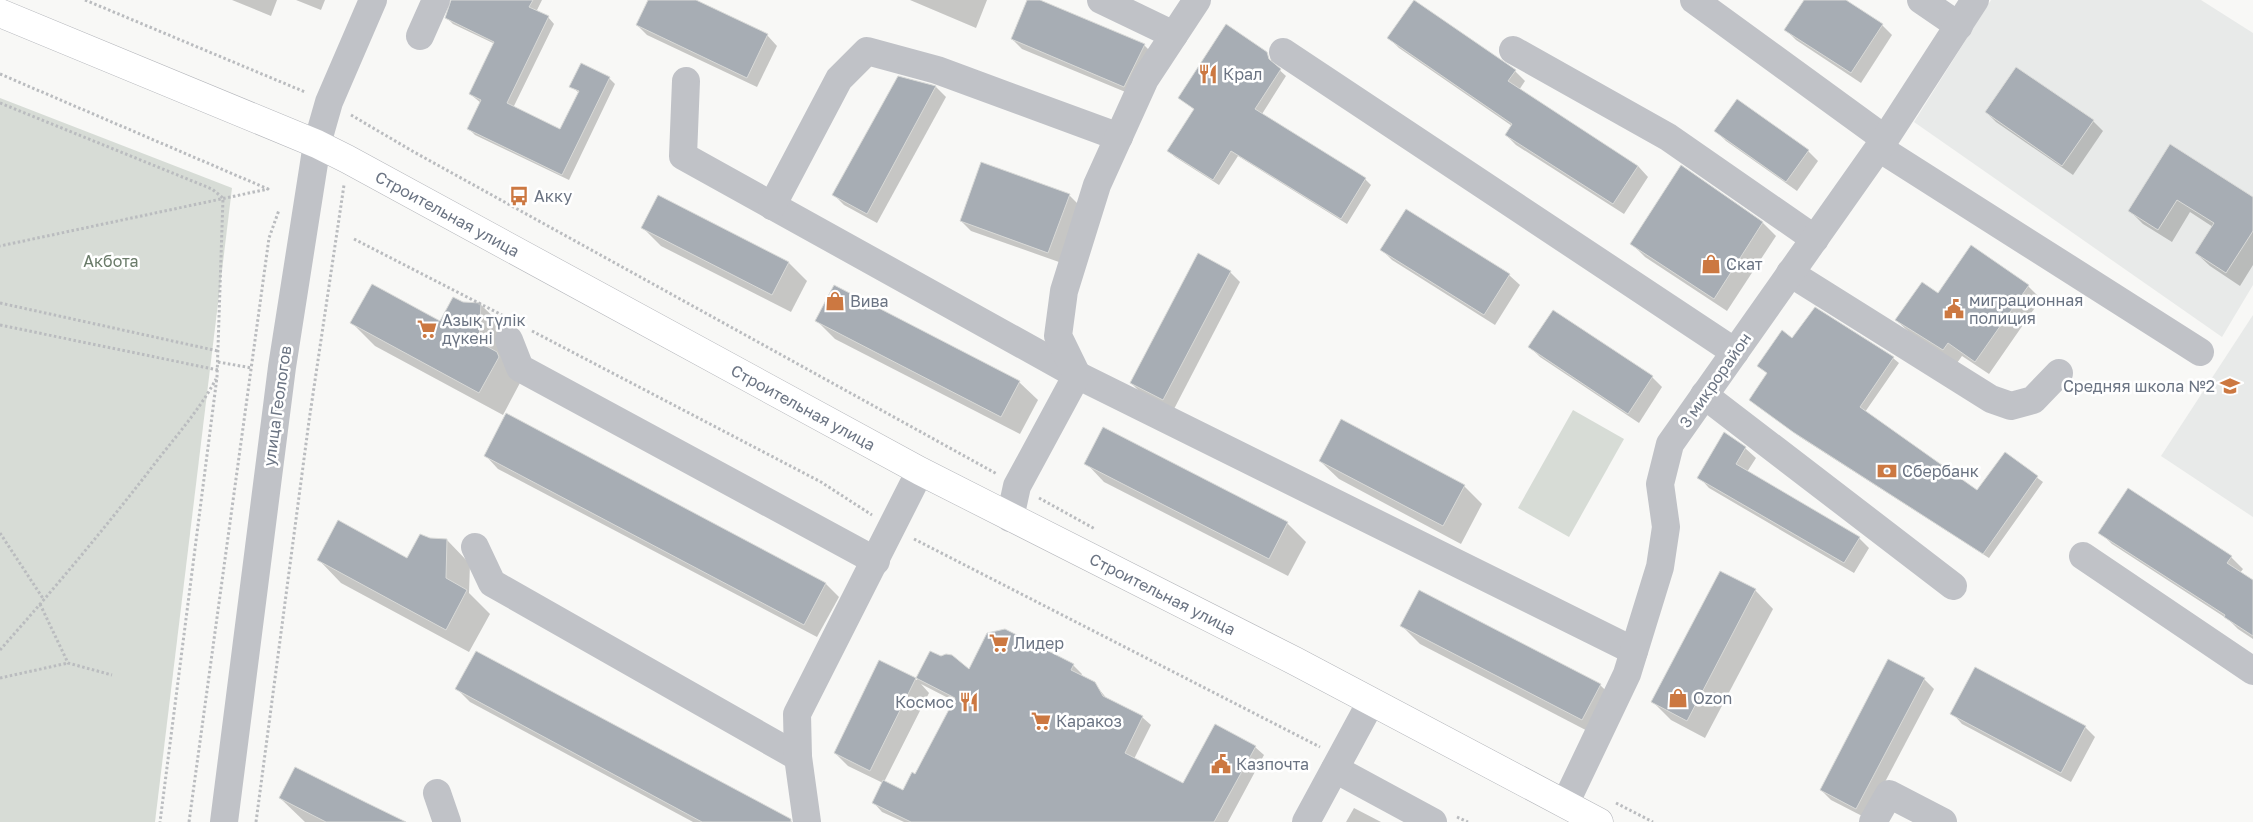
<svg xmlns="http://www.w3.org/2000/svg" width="2253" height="822" font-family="'Golos Text',sans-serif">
	<rect width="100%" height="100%" fill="#f8f8f6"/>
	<g fill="#e8eae9">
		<path d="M1991,0H2201L2253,33V285L2222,337L1914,122Z"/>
		<path d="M2253,315V517L2161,456Z"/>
	</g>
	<g fill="#d7dcd6">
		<path d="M0,98L232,188L155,822H0Z"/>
		<path d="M1573,410L1624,439L1569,537L1518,508Z"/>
	</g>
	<g fill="#0003" fill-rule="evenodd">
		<path d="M232,0H277L271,16Z"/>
		<path d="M296,0H325L321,10Z"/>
		<path d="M453,0H542L536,12L548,17L554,24L513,108L561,131L579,93L571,86L609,78L615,84L569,180L475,135L469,129L481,103L470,94L495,44L453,24L447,18Z"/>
		<path d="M649,0H693L767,35L777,46L757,87L647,35L637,25Z"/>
		<path d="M910,0H987L976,28Z"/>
		<path d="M1028,0H1037L1144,45L1154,55L1135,96L1022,49L1012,39Z"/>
		<path d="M1805,0H1843L1882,25L1892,35L1861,83L1796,40L1786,30Z"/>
		<path d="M1389,38L1515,71L1525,81L1519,90L1638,166L1648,177L1624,214L1516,145L1506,135L1512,126L1399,48Z"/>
		<path d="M1270,56L1275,66L1286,76L1262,114L1365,179L1371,185L1347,224L1238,156L1219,185L1175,157L1169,151L1195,110L1179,98L1272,65Z"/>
		<path d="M898,77L936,87L946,97L877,223L844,205L834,195Z"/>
		<path d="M1986,112L2093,121L2103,131L2073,175L1996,122Z"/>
		<path d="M1716,131L1808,151L1818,161L1797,191L1726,141Z"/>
		<path d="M2171,146L2253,198V265L2240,286L2210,266L2196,253L2213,227L2190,212L2172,242L2143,224L2130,211Z"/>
		<path d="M1682,167L1763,223L1776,236L1727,311L1645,257L1632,244Z"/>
		<path d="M1069,195L1079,205L1059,262L971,231L961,221Z"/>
		<path d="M659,197L789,263L807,281L791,312L661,246L643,228Z"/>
		<path d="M1406,211L1509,275L1520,285L1495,325L1392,260L1382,250Z"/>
		<path d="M1230,272L1240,282L1174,409L1141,393L1131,383Z"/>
		<path d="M2028,286L2041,299L1989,374L1962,356L1957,363L1910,333L1896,320Z"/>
		<path d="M463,303L480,304L504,327L502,358L521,381L503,415L375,346L352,323L441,322Z"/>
		<path d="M1553,312L1652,377L1662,387L1639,423L1540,357L1530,347Z"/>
		<path d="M817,321L1019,382L1038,400L1020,434L835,339Z"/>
		<path d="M1793,340L1893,358L1899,363L1865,412L1977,492L2005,454L2043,482L1989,558L1800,437L1756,405L1768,374L1759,366Z"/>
		<path d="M1104,429L1287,523L1306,542L1288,576L1104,482L1086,463Z"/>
		<path d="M1725,434L1745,448L1756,458L1747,472L1859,538L1869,548L1854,573L1709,488L1699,477Z"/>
		<path d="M485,455L826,584L839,597L817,637L498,469Z"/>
		<path d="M1320,461L1464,486L1482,504L1461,544L1339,479Z"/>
		<path d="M2100,532L2231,557L2243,569L2240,573L2253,582V639L2238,629L2229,620L2112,544Z"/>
		<path d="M429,540H447L470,564L469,593L490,614L469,652L341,583L318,559H407Z"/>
		<path d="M1755,590L1773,609L1705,738L1671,720L1653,702Z"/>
		<path d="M1402,626L1600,685L1619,703L1601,738L1420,644Z"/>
		<path d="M1005,630L1073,665L1082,674L1081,676L1094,683L1108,700L1142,717L1151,725L1134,759L1184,785L1255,747L1264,755L1228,822H904L882,812L874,803L883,783L848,766L835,753L880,662L917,680L930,652L970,671ZM921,684L954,701L916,776L903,792L884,782L929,693Z"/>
		<path d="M1924,679L1934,689L1866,818L1831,800L1821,790Z"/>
		<path d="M457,689L790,820L792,822H693L470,702Z"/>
		<path d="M1952,713L2085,727L2095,737L2071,782L1962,724Z"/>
		<path d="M280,798L403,822H305Z"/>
		<path d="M1354,808L1381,822H1346Z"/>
	</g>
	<g fill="#a7adb4" stroke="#d9dad8">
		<path d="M451,0H533L529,7L549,16L507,103L560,129L579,91L569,87L581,63L610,77L562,175L467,129L481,100L469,94L494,42L445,18Z"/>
		<path d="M648,0H696L768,34L747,78L636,25Z"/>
		<path d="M1027,0H1040L1145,44L1124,87L1011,39Z"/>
		<path d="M1414,0L1516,70L1508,81L1638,166L1613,204L1505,135L1512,124L1387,38Z"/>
		<path d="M1804,0H1846L1883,24L1851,73L1784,30Z"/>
		<path d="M1226,24L1267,52L1269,59L1281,69L1255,109L1366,178L1341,219L1231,151L1213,180L1167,151L1194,109L1178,98Z"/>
		<path d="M2016,67L2094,120L2062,166L1985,112Z"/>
		<path d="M898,76L936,86L867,214L832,195Z"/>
		<path d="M1737,99L1809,150L1786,182L1714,131Z"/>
		<path d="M2170,144L2253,197V231L2226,273L2195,253L2214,223L2177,200L2158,230L2128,211Z"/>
		<path d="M981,162L1070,194L1048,253L960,221Z"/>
		<path d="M1681,165L1763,222L1714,299L1630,244Z"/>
		<path d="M658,195L789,262L772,295L641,228Z"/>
		<path d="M1406,209L1510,274L1484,315L1380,250Z"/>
		<path d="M1971,245L2029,285L1975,362L1948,343L1943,350L1895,320L1922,282L1938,293Z"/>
		<path d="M1198,253L1231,271L1163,400L1130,383Z"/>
		<path d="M372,284L440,321L453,297L463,302L481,303L479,342L497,352L499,357L479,393L350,323Z"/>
		<path d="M834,285L1020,381L1001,417L815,321Z"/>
		<path d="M1815,307L1894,357L1860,407L1977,490L2005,452L2038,476L1983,554L1793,432L1749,400L1767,373L1757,366L1782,330L1792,338Z"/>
		<path d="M1553,310L1653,376L1628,414L1528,347Z"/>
		<path d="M506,413L826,583L804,625L484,456Z"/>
		<path d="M1341,419L1465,485L1443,526L1319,461Z"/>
		<path d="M1103,427L1288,522L1269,559L1084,464Z"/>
		<path d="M1724,432L1746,447L1736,464L1860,537L1844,563L1697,478Z"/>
		<path d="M2128,488L2232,556L2227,563L2253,580V636L2224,617L2225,615L2098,533Z"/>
		<path d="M338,520L407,558L420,534L430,538L447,539L446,578L467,590L446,630L317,560Z"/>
		<path d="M1720,571L1756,589L1687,721L1651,702Z"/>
		<path d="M1419,590L1601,684L1582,720L1400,626Z"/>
		<path d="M1005,629L1074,664L1071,670L1095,682L1103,696L1143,716L1125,753L1183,783L1215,724L1256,746L1214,822H911L872,803L883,780L903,790L912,772L915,774L955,698L916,678L930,651L941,656L946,654L952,655L969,669L987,633Z"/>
		<path d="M476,651L791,819V822H702L455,689Z"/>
		<path d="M1888,659L1925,678L1856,809L1820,790Z"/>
		<path d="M879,660L916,678L870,771L834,753Z"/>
		<path d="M1975,667L2086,726L2061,773L1950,714Z"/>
		<path d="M295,767L365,802L406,822H326L279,798Z"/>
	</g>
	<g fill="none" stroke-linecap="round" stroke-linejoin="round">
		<defs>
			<g id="major">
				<path id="s1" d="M0,13L317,144L347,159L920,471L1295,661L1599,822"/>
			</g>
		</defs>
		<use href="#major" stroke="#b4b6bb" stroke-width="29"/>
		<g stroke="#babcbf" stroke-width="3" stroke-dasharray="2.5 2.5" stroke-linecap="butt">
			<path d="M85,0L305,92"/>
			<path d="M0,74L268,189L0,246"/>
			<path d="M0,103L212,189L223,198L217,377L160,822"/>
			<path d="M351,115L414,152L997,474"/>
			<path d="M354,239L502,315"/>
			<path d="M0,303L218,351"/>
			<path d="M0,325L218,370"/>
			<path d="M532,331L821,482L872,515"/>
			<path d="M218,362L252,368"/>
			<path d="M1039,498L1095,529"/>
			<path d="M0,533L44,600"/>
			<path d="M914,539L1320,747"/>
			<path d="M40,604L68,663L112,675"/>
			<path d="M0,650C54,589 106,527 156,462C177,435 200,409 216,379"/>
			<path d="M0,678L68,663"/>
			<path d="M1616,803L1653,822"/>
			<path d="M1457,817L1468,822"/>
			<path d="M189,822L269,238L279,210"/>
			<path d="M256,822L309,421L344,185"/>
		</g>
		<g stroke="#c0c2c7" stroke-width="28">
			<path d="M1101,0L1174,35"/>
			<path d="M1694,0L1885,139"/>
			<path d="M1921,0L1959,26"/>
			<path d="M420,36L436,0"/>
			<path d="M1513,50L1668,137L1815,239"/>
			<path d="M1283,52L1735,352"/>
			<path d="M686,81L683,156L1077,375L1634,651"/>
			<path d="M1879,148L2200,352"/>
			<path d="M772,206L839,79L867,51L937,70L1119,137"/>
			<path d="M1790,273L1991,399L2011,406L2033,400L2059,373"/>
			<path d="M509,340L520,368L876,561"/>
			<path d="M1704,395L1953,586"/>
			<path d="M1010,518L1017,486L1077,375L1058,336L1064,291L1097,185L1145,79L1197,0"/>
			<path d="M475,547L492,583L798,757"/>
			<path d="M2083,556L2253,671"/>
			<path d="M1335,769L1433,822"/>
			<path d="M437,793L447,822"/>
			<path d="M1565,804L1627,674L1660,567L1666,527L1660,484L1670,444L1885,139L1975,0"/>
			<path d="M224,822L282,367L317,144L329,102L373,0"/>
			<path d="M807,822L798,757L797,714L920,471"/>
			<path d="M1306,822L1371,702"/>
			<path d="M1873,822L1889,794L1943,822"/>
		</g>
		<use href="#major" stroke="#fff" stroke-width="28"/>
	</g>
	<defs>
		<symbol id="restaurant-bare" viewBox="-9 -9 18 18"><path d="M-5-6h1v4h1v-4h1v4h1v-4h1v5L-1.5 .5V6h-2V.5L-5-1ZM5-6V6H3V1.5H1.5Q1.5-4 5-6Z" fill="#cc7841" stroke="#fff" stroke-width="2.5" paint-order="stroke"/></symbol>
		<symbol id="bus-bare" viewBox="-9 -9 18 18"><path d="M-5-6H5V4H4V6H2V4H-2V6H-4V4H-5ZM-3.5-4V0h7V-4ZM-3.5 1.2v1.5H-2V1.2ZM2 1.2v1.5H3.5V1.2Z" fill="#cc7841" stroke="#fff" stroke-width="2.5" paint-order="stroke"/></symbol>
		<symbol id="shop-bare" viewBox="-9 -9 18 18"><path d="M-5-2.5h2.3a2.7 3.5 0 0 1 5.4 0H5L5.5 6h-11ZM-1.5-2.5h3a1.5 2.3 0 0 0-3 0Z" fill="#cc7841" stroke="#fff" stroke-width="2.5" paint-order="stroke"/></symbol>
		<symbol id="civic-bare" viewBox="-9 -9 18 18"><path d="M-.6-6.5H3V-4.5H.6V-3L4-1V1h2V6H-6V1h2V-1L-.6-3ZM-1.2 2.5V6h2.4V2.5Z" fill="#cc7841" stroke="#fff" stroke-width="2.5" paint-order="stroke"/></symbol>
		<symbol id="supermarket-bare" viewBox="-9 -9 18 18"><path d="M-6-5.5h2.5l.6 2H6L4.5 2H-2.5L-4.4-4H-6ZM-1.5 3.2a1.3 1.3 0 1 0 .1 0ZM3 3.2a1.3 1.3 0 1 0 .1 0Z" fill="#cc7841" stroke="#fff" stroke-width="2.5" paint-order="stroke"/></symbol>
		<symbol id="school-bare" viewBox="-9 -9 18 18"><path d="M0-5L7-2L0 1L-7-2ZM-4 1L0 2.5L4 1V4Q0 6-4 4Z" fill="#cc7841" stroke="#fff" stroke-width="2.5" paint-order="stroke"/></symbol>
		<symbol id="bank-bare" viewBox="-9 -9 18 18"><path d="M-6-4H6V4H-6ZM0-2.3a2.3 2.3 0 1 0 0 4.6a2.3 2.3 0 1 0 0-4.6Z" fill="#cc7841" stroke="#fff" stroke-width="2.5" paint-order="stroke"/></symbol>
	</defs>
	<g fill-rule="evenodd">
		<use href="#restaurant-bare" x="1194" y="60" width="28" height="28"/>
		<use href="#bus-bare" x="505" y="182" width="28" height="28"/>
		<use href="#shop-bare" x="1697" y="250" width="28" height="28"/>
		<use href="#shop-bare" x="821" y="287" width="28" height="28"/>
		<use href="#civic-bare" x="1940" y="295" width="28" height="28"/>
		<use href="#supermarket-bare" x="413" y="315" width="28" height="28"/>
		<use href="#school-bare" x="2216" y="372" width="28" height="28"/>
		<use href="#bank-bare" x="1873" y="457" width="28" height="28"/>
		<use href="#supermarket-bare" x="985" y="629" width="28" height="28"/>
		<use href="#shop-bare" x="1664" y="684" width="28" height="28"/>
		<use href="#restaurant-bare" x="955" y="688" width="28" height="28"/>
		<use href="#supermarket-bare" x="1027" y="707" width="28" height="28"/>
		<use href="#civic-bare" x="1207" y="750" width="28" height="28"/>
	</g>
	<g text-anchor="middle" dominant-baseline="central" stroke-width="5" stroke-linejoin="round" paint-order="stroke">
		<g font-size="16" fill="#6b7483" stroke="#fff" text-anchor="start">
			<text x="1223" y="74">Крал</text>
			<text x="534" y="196">Акку</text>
			<text x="1726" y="264">Скат</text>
			<text x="1969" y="300">миграционная<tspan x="1969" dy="18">полиция</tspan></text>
			<text x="850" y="301">Вива</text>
			<text x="442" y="320">Азық түлік<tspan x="442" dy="18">дүкені</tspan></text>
			<text x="2215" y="386" text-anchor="end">Средняя школа №2</text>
			<text x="1902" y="471">Сбербанк</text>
			<text x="1014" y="643">Лидер</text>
			<text x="1693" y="698">Ozon</text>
			<text x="954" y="702" text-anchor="end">Космос</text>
			<text x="1056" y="721">Каракоз</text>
			<text x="1236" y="764">Казпочта</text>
		</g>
		<g font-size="16" fill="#6b7483" stroke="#fff">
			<text stroke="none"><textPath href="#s1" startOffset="491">Строительная улица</textPath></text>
			<text transform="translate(1715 380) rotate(-55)">3 микрорайон</text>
			<text transform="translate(277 406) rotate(-82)">улица Геологов</text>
			<text stroke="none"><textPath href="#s1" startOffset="896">Строительная улица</textPath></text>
			<text stroke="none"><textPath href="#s1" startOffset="1301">Строительная улица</textPath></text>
		</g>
		<g font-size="16" fill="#6a7b69" stroke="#fff">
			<text x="111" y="261">Акбота</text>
		</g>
	</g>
</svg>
